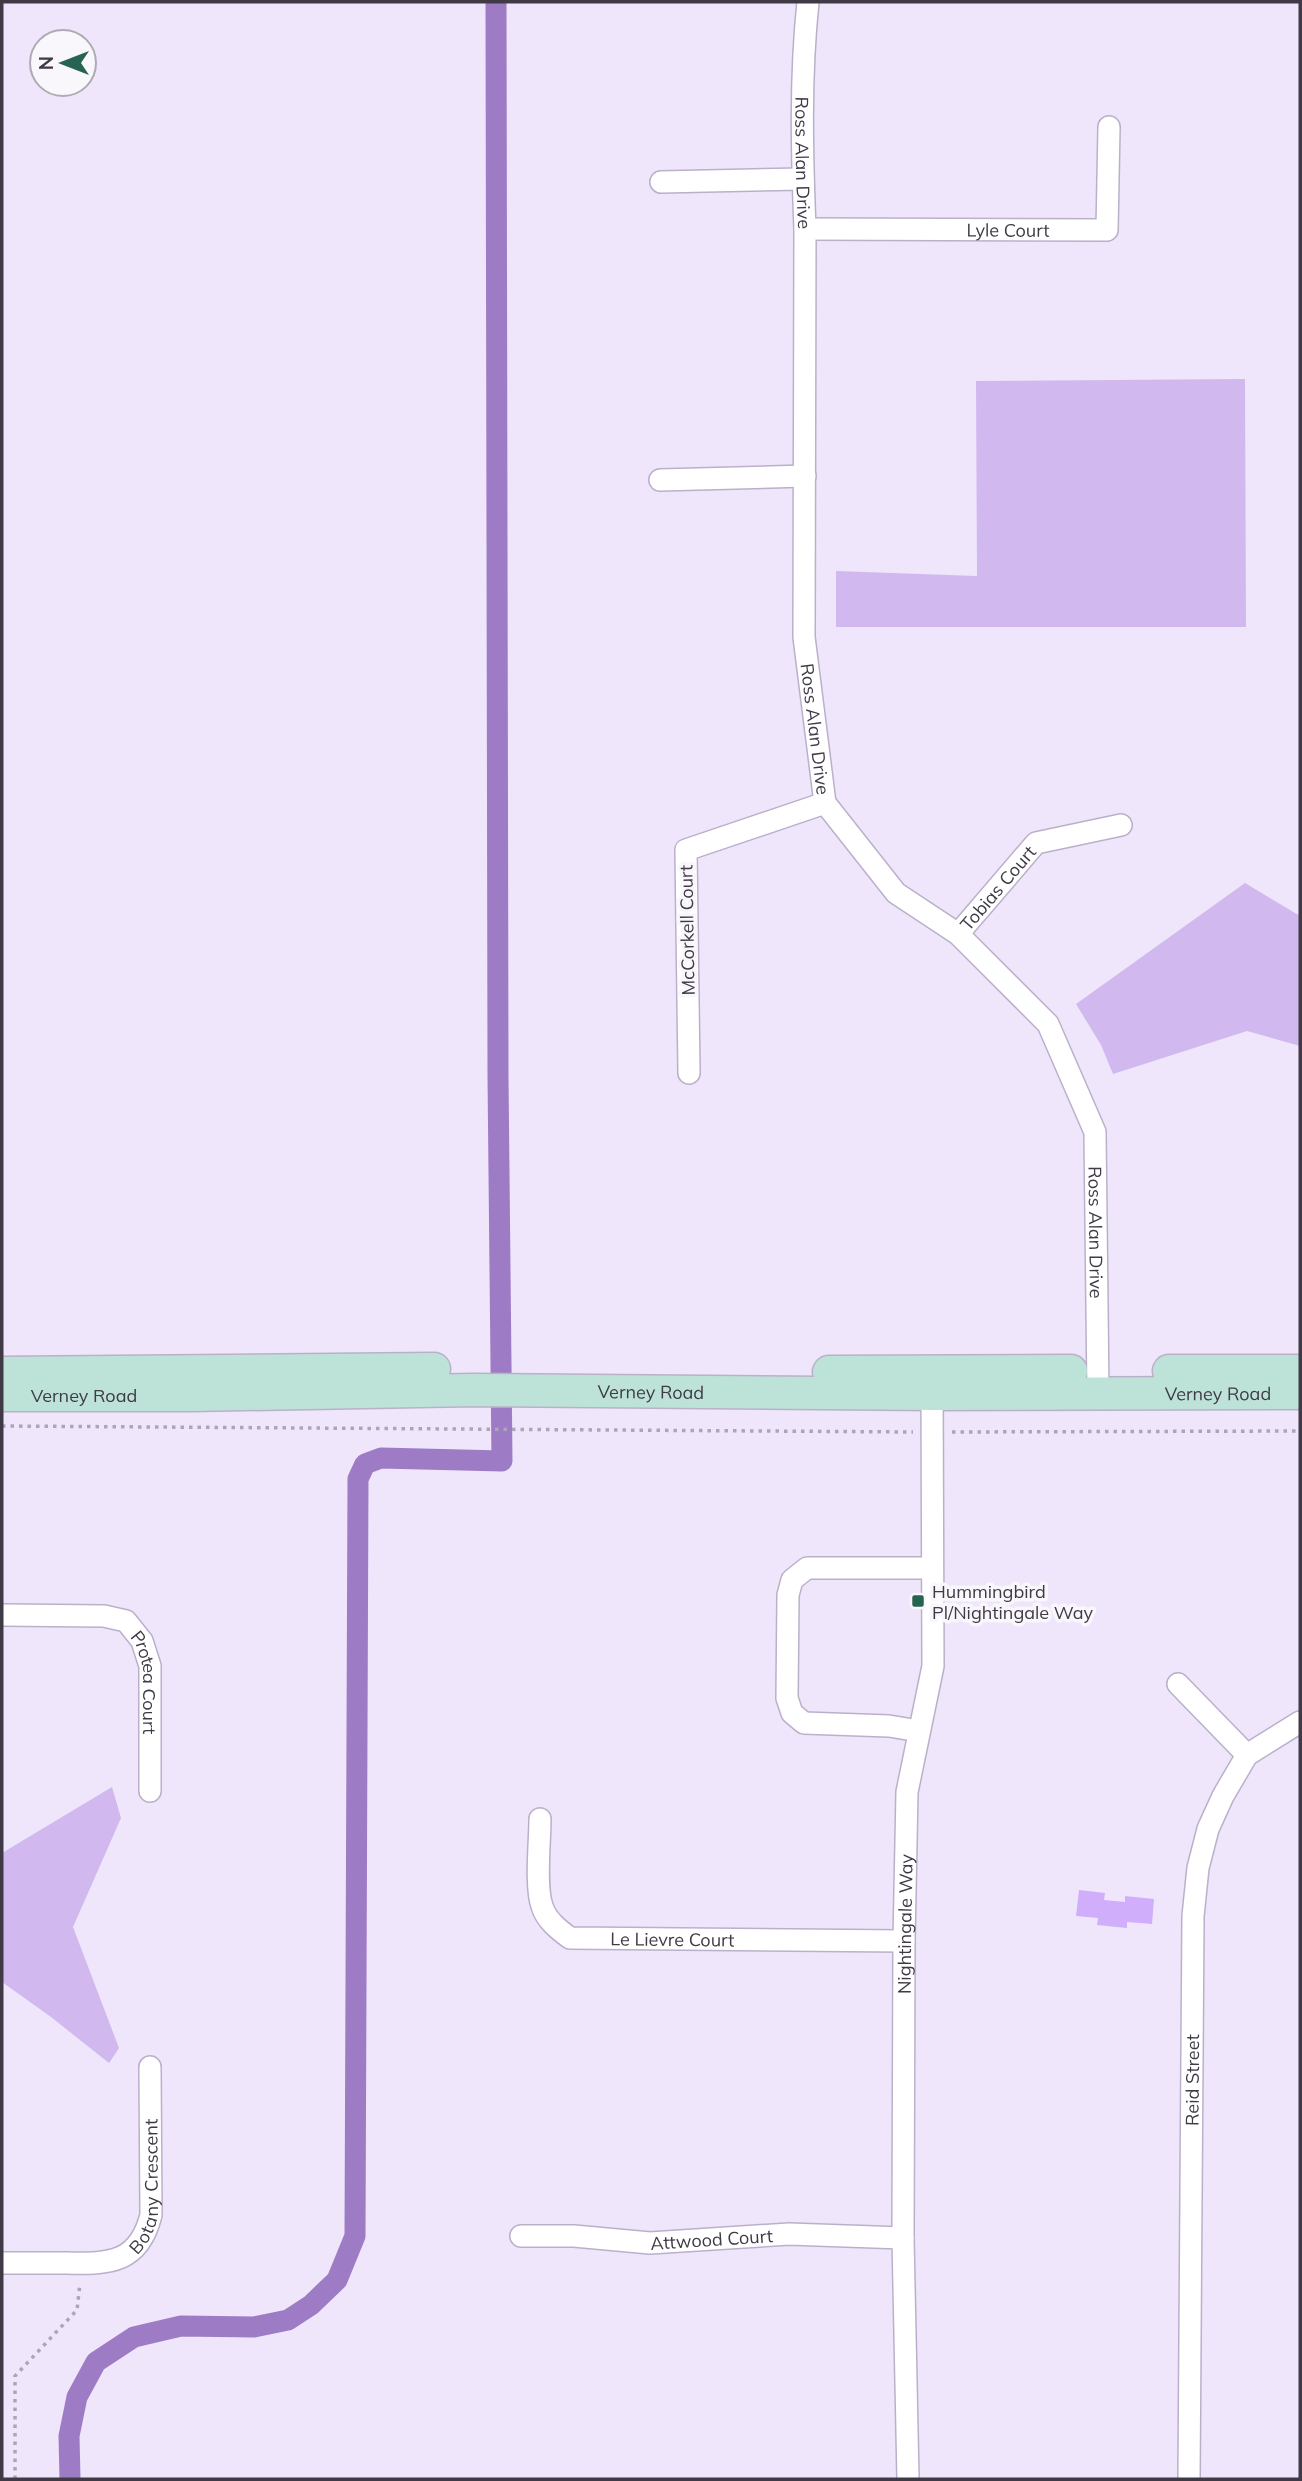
<svg xmlns="http://www.w3.org/2000/svg" width="1302" height="2481" font-family="Mulish,sans-serif">
	<rect width="100%" height="100%" fill="#efe6fc"/>
	<g fill="#d1b8ef">
		<path d="M1245,379L1246,627H836V571L977,576L976,381Z"/>
		<path d="M1245,883L1300,916V1046L1247,1031L1113,1074L1101,1045L1076,1004Z"/>
		<path d="M112,1787L121,1818L73,1927L119,2048L109,2063L51,2017L2,1982V1853Z"/>
	</g>
	<g fill="none" stroke-linecap="round" stroke-linejoin="round">
		<path stroke="#9e7bc5" stroke-width="21" d="M70,2479L69,2436L77,2397L96,2362L134,2337L181,2326L254,2327L288,2320L311,2305L337,2280L355,2236L358,1479L365,1464L381,1458L502,1461L498,1077L496,2"/>
	</g>
	<path fill="#d1aefb" d="M1079,1890L1105,1893L1104,1900L1125,1902V1896L1154,1899L1152,1924L1127,1922V1928L1097,1925L1098,1918L1076,1916Z"/>
	<g fill="none" stroke-linecap="round" stroke-linejoin="round">
		<defs>
			<g id="street">
				<path id="s1" d="M808,2C800,77 802,154 805,229L804,637L825,803L896,893L958,934L1048,1024L1095,1132L1098,1393"/>
				<path d="M661,182L803,179"/>
				<path id="s2" d="M805,229L1107,230L1109,127"/>
				<path d="M660,480L805,476"/>
				<path id="s3" d="M958,934L1036,843L1121,825"/>
				<path d="M689,1073L686,850L825,803"/>
				<path id="s4" d="M2,1615L104,1616L126,1621L142,1641L150,1666V1791"/>
				<path d="M1178,1684L1247,1755"/>
				<path d="M919,1731L889,1726L804,1723L792,1713L787,1698L788,1595L792,1580L807,1568H932"/>
				<path id="s5" d="M540,1819C540,1841 535,1886 542,1906C546,1920 559,1930 570,1938L904,1941"/>
				<path id="s6" d="M521,2236H574L650,2243L789,2234L903,2238"/>
				<path id="s7" d="M2,2263C24,2263 45,2263 67,2263C110,2264 139,2263 151,2215L150,2067"/>
				<path id="s8" d="M908,2479L903,2238L904,1941L907,1792L933,1666L932,1382"/>
				<path id="s9" d="M1189,2479L1193,1916L1198,1868L1208,1829L1223,1796L1247,1755L1300,1722"/>
			</g>
			<g id="secondary">
				<path d="M1169,1371H1300"/>
				<path d="M829,1372L1071,1371"/>
				<path d="M2,1373L434,1369"/>
				<path id="s10" d="M2,1395H192L474,1390L932,1394L1300,1393"/>
			</g>
		</defs>
		<use href="#street" stroke="#bbb0ca" stroke-width="24"/>
		<use href="#secondary" stroke="#bbb0ca" stroke-width="35"/>
		<g stroke="#ada5b7" stroke-width="3.5" stroke-dasharray="3.5 5" stroke-linecap="butt">
			<path d="M2,1426L913,1432"/>
			<path d="M952,1432L1300,1431"/>
			<path d="M15,2479V2376L77,2310L80,2283"/>
		</g>
		<use href="#street" stroke="#fff" stroke-width="21"/>
		<use href="#secondary" stroke="#bde3d9" stroke-width="32"/>
	</g>
	<rect fill="#266451" stroke="#f9f6fc" stroke-width="2.5" x="911" y="1594" width="14" height="14" rx="3.5"/>
	<g text-anchor="middle" dominant-baseline="central" stroke-width="7" stroke-linejoin="round" paint-order="stroke">
		<g font-size="18" fill="#3f3a45" stroke="#f9f6fc">
			<text stroke="none"><textPath href="#s1" startOffset="161">Ross Alan Drive</textPath></text>
			<text stroke="none"><textPath href="#s2" startOffset="203">Lyle Court</textPath></text>
			<text stroke="none"><textPath href="#s1" startOffset="728">Ross Alan Drive</textPath></text>
			<text stroke="none"><textPath href="#s3" startOffset="61">Tobias Court</textPath></text>
			<text transform="translate(687 930) rotate(-91)">McCorkell Court</text>
			<text stroke="none"><textPath href="#s1" startOffset="1337">Ross Alan Drive</textPath></text>
			<text stroke="none"><textPath href="#s10" startOffset="649">Verney Road</textPath></text>
			<text stroke="none"><textPath href="#s10" startOffset="1216">Verney Road</textPath></text>
			<text stroke="none"><textPath href="#s10" startOffset="82">Verney Road</textPath></text>
			<text stroke="none"><textPath href="#s4" startOffset="192">Protea Court</textPath></text>
			<text stroke="none"><textPath href="#s8" startOffset="555">Nightingale Way</textPath></text>
			<text stroke="none"><textPath href="#s5" startOffset="233">Le Lievre Court</textPath></text>
			<text stroke="none"><textPath href="#s9" startOffset="399">Reid Street</textPath></text>
			<text stroke="none"><textPath href="#s7" startOffset="201">Botany Crescent</textPath></text>
			<text stroke="none"><textPath href="#s6" startOffset="191">Attwood Court</textPath></text>
		</g>
		<g font-size="18" fill="#3f3a45" stroke="#f9f6fc" text-anchor="start">
			<text x="932" y="1591">Hummingbird<tspan x="932" dy="21">Pl/Nightingale Way</tspan></text>
		</g>
	</g>
	<rect width="1302" height="2481" fill="none" stroke="#3f3a45" stroke-width="7"/>
	<g transform="translate(63 63) rotate(270)"><circle r="33" fill="#f9f6fc" stroke="#afabb3" stroke-width="2"/>
	<path d="M0-5L12 26L0 18L-12 26Z" fill="#266451"/>
	<text y="-10" font-size="19" font-weight="bold" text-anchor="middle" fill="#3f3a45">N</text>
	</g>
</svg>
